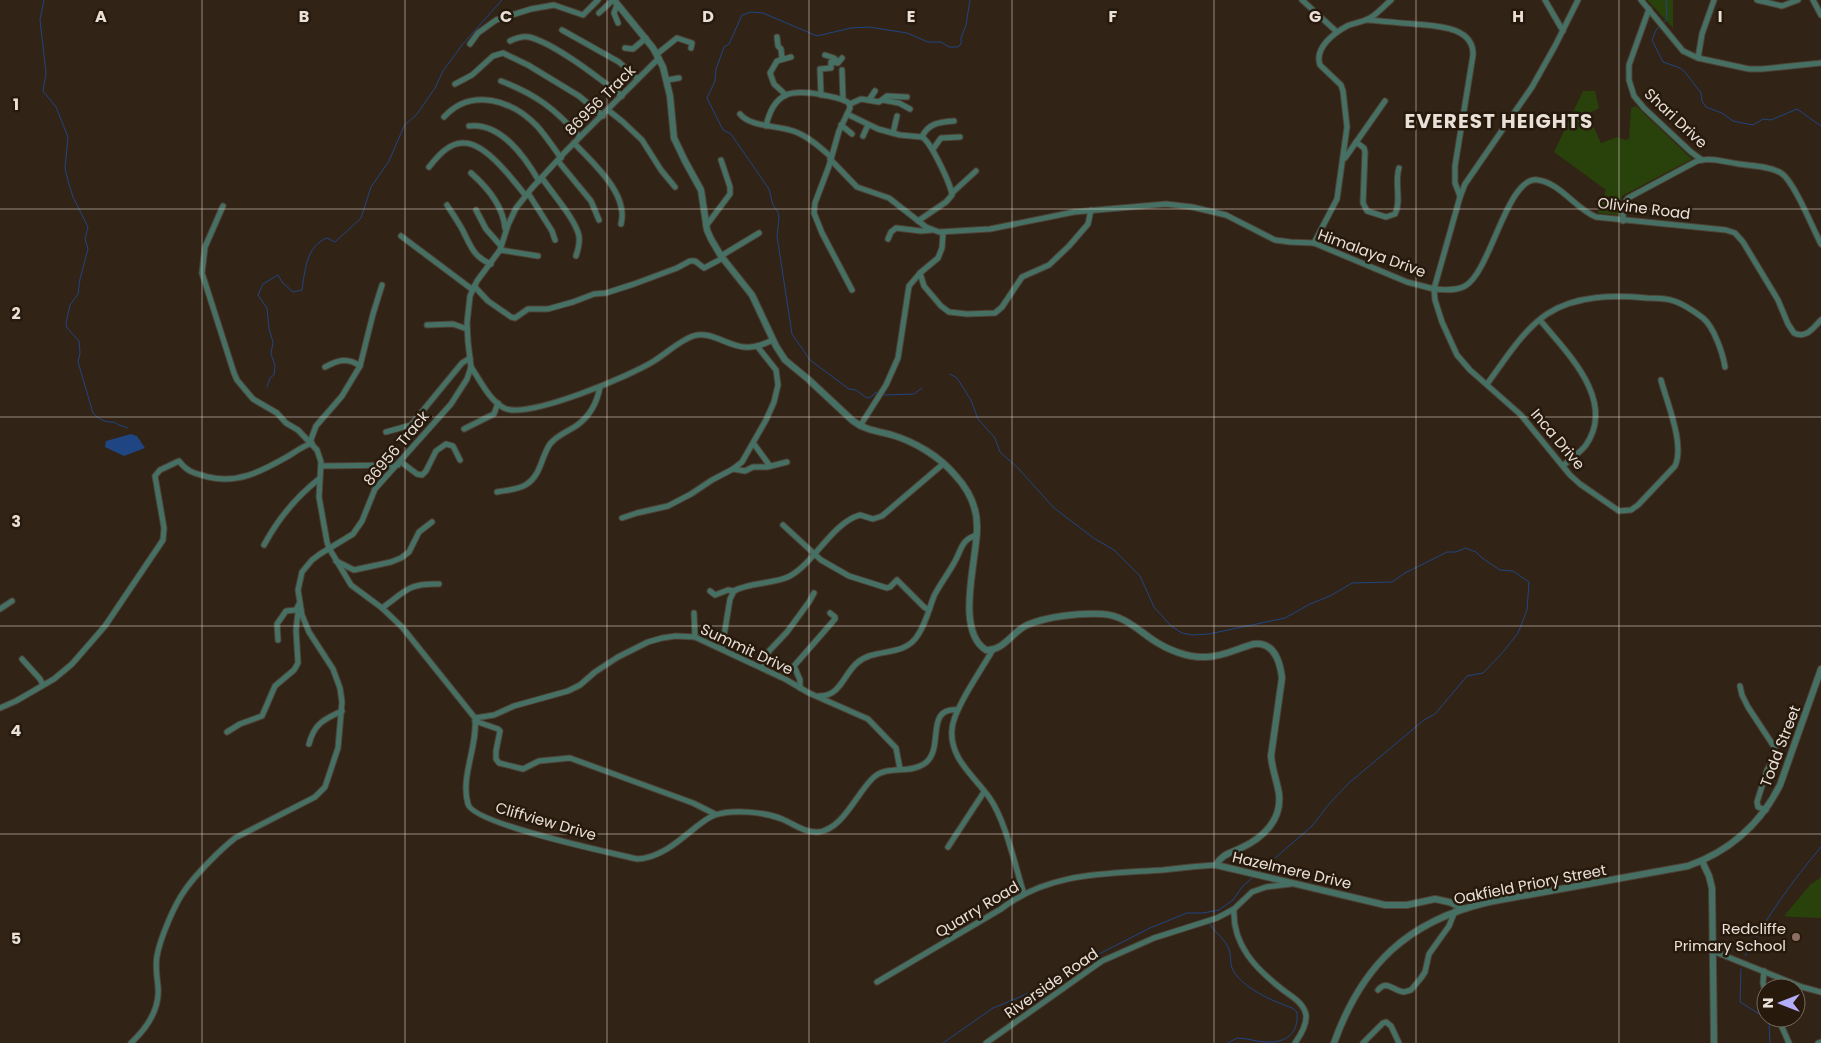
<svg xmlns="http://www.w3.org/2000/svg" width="1821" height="1043" font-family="Poppins,sans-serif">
	<rect width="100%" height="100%" fill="#312316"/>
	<g fill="#29410b">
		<path d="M1647,0H1673V28L1650,3Z"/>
		<path d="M1583,91H1595L1599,108L1588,114L1601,143L1617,137L1625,140L1629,139L1631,108L1636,106L1692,159L1622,196L1618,215L1598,213L1606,190L1554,152Z"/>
		<path d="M1821,877V918L1793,917L1784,916L1810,885Z"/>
	</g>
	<path fill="#1f4583" d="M131,434L137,436L145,448L124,456L105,447L106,441Z"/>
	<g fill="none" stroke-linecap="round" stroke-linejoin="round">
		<g stroke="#1f4583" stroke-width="1">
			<path d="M44,0L40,20L46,73L43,91L56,107L68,137L65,168L68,181L73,197L88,227L85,239L88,249L80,279L78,294L70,305L66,323L67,328L79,341L80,353L78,362L93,413C98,419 106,423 114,422L119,425L128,428"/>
			<path d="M1663,23L1667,19L1666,0"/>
			<path d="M1660,26L1656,30L1652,40L1663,62L1680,68L1685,72L1701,93L1702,101L1706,107L1722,113L1733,121L1753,125L1763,119L1771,120L1797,109L1821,126"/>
			<path d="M950,374L957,378L971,400L978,419L995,438L1000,452L1017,467L1054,508L1095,539L1114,550L1140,576L1154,607L1171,626L1182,633L1192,635L1209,634L1285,618L1310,604L1330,596L1352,583L1392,582L1405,573L1447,552H1456L1465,548L1476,552L1482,558L1500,570L1513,571L1529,582L1527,610L1518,633L1504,651L1483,673L1467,676L1435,714L1424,720L1349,783L1329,804L1312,826L1259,872"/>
			<path d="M267,387L270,378L274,375L275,365L271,354L273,342L269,329L267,308L258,295L263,284L278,275L282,282L293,292L302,290C305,271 306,246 327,238L335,242L361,218L371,187L389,161L404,126L417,114L435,88L443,71L462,45L502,0"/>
			<path d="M880,393L876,392L871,397L867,398L856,390L849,389L810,360L792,334L777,236L779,218L778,212L773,205L769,189L731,134L723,130L707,98L715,81L716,69L724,47L729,44L742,15L751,12L763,13L817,36L851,28L869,27L907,33L928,42H941L949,47H958L961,44V38L966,25L970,0"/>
			<path d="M884,395L914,394L922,388"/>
			<path d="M1210,924C1215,933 1225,939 1229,949C1231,955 1230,962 1232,968C1241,988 1273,1001 1292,1008L1297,1012C1299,1033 1287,1043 1266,1042C1257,1042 1247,1038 1238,1038C1235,1039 1231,1041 1228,1043"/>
			<path d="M1745,956C1767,917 1792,881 1821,847"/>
			<path d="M1741,969L1740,1002L1766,1018"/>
			<path d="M1767,1018L1769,1022L1770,1043"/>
			<path d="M943,1043L993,1008L1020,997L1081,966L1099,954L1150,928L1187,913H1203L1219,910L1233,900L1242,887L1254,876"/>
		</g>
		<defs>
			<g id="minor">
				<path d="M1302,0L1337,32"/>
				<path d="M1545,0L1563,31"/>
				<path d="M1641,0L1683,51L1698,58L1749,69H1762L1821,63"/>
				<path d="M1757,0L1782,6L1798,0"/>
				<path d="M1813,0L1821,15"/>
				<path d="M617,5L614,13L618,23"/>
				<path d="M1649,9L1629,65V80L1634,96L1644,108L1691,152L1702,160"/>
				<path d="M599,13L613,0"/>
				<path d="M1367,20C1383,21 1399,23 1414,24C1435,26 1474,26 1473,55L1455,166V183L1460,196"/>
				<path d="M562,30L619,62L638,79"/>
				<path d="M777,37L778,46L781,49L782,58"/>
				<path d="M510,41C516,38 522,36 529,37C556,44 600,79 622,96"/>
				<path d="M470,44L478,33L496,20L531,9L554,5L583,15L598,0"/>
				<path d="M625,48L633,49L646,38"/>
				<path d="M657,54L677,38L692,43L691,48"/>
				<path d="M825,55L834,58L838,62"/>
				<path d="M1698,58L1702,34L1714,0"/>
				<path d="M842,70L843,100"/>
				<path d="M667,80L679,78"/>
				<path d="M501,81C537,95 555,109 580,137"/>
				<path d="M455,84L472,75L493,56L503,53L528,65L579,96L603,116"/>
				<path d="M786,95L774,84L770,73L777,61L791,57"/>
				<path d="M821,95L820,69L831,68V62L838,63L842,58"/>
				<path d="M869,100L875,91"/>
				<path d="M883,100L899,103L910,109"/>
				<path d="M850,104L861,99L879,102L887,96L907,97"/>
				<path d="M608,110L623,122L642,140L661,170L675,187"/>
				<path d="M740,114C751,128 780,125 796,132C809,137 821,148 831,157"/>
				<path d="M847,114L878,129L900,135L922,137C931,142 951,185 952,195L946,202L918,221"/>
				<path d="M444,117C471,87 512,100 537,126C546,136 553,147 561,158"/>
				<path d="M841,125L852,134"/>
				<path d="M469,126C501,122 525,157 539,181"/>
				<path d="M766,126C774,91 792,89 823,95C832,97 842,98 849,103L850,108L839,131L829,166L815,203L814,213L822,233L852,290"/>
				<path d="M893,133L897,116"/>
				<path d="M863,136L868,125"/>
				<path d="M922,137C928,123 940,122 954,121"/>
				<path d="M1356,142L1364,148L1365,152L1363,203L1367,211L1386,217L1395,214C1402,201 1394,183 1399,168"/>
				<path d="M574,143C593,163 629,194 621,224"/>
				<path d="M933,149L941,138L960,137"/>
				<path d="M1345,158L1385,101"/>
				<path d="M830,159L857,187L889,198L926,227L939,232L990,229L1074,212L1166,204L1192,207L1226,215L1275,240L1290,242L1314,243L1407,282L1434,289L1460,197L1465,184L1532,87L1555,46L1578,0"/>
				<path d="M558,161L591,201L599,220"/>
				<path d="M429,167C437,157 449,142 464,143C486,143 513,180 526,196"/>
				<path d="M471,173C487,187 503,206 505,228"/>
				<path d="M542,178C552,193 576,220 579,236C580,243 578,250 576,256"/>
				<path d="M528,193L552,231L555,240"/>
				<path d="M952,193L976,171"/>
				<path d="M447,205C452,213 457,220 462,229C470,244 473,257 491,264"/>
				<path d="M223,206L205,247L202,273L234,373L237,380L253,399L277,413L286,423L298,430L317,450L321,462L319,497L327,542L329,548L351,585L382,608L402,627L475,718C478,746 460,777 468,804C473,824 612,853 637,859C660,858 679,841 696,827C702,823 708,817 715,815C733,809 765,812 782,819C794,824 805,833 818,832C843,830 857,792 874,777C888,765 909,774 924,764C946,750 923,707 958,710"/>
				<path d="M476,210L486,229L501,246"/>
				<path d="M1623,221V205L1628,198L1697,161C1710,157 1726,162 1739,164C1752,166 1770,166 1781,173C1794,181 1813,229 1821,244"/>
				<path d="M706,226L730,194V187L721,160"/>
				<path d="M401,236L473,290"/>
				<path d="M888,239L891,232L896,228L921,231L932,230"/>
				<path d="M1314,243L1337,199L1347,127L1343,91L1341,85L1320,65C1314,48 1334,33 1347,26C1354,23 1363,22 1370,18C1377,14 1384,6 1391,0"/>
				<path d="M500,250L538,256"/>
				<path d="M721,256L759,233"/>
				<path d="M920,273L924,286L941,306L949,312L967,314L995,313L1002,307L1022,277L1049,265L1069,246L1088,224L1091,210"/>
				<path d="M474,286L488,301L511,317L515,318L528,309H548L573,302L594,294L606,293L634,284L677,268L690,261H695L704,268L723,258"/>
				<path d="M1540,320C1566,352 1617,400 1586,445C1580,453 1570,459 1563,466"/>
				<path d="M427,325L453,324L467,329"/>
				<path d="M325,367C338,360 348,357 360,366"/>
				<path d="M471,367C480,380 489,400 504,408C527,420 632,375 654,361C667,353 679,341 693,336C710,330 727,346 744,347C755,348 764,344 773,340"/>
				<path d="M1661,380C1667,403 1685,444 1675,466L1638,505L1631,510L1619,511L1580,484L1570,475L1521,415L1470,370L1457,355L1442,322L1435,300L1434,289C1444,290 1456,291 1465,286C1491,272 1507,175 1538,180C1560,183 1576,209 1596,217L1726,230L1735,233L1743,242L1778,300L1788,324L1794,333C1806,339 1813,328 1821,320"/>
				<path d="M1487,384C1505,360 1522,331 1547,314C1576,295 1614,295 1647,298C1656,298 1666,298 1674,301C1684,304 1695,312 1703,318C1714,327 1723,354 1725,367"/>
				<path d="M860,426L886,385L898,358L909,286L920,273L938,258L942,248L943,233"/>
				<path d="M464,429L494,414L498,403"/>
				<path d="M386,432L411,425L462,363L470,358"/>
				<path d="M310,442L316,426L342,396L360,366L373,314L382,285"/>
				<path d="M754,444L770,466"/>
				<path d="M401,462L417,474L422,475L426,471L436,451L446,444L453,446L460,460"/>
				<path d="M321,466L398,465"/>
				<path d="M733,469L745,471L753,467H767L787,462"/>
				<path d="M497,492C506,490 519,490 527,484C541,475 541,457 550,444C557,435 567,432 576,426C589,417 597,403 600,387"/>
				<path d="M622,518L637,513L668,506L691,494L712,480L733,469L742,462L766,420L774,402L778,385L776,370L757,346"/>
				<path d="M783,525L821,560L849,576L887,588L890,587L897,580L924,607L929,610"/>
				<path d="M264,545C278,519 296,497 319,479"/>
				<path d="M336,561L354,570L391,562L401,558L409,552L419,532L432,522"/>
				<path d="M710,591L715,595L728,590L734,591"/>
				<path d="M382,608C406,591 408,583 439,584"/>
				<path d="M0,609L12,601"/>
				<path d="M694,613L695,637"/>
				<path d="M722,648L730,599L734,591C749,582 776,584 790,576C815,562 832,523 860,515L873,519L882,516L943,464"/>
				<path d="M992,651C982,669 953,710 952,729C949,758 974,776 989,797C1006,821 1015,866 1024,894"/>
				<path d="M22,659L40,679L43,685"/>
				<path d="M762,668L769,651L787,632L809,602L814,593"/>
				<path d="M1740,686L1742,695L1748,707L1775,748V757L1767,770L1757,802L1758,807L1766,810"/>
				<path d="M800,688V680L794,666L835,619V617L830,613"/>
				<path d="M819,696C841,696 843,675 857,663C875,647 904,658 918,635C926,623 929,609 934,596C940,584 948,574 954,563C962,550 960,540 977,535"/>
				<path d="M0,708L16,701L54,679L72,664L105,626L163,540L164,528L155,476L160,470L179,461C188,473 195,473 208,477C237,484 260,472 285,458C294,453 301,447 312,443"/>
				<path d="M475,718L494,715L514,706L568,691L580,685L595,672L618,657L648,642L662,638L676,636L695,637L785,679L809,693L868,719L896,748L900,769"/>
				<path d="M475,721L498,729L500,731L496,751V759L499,763L523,769L539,761L570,758L693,803L715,814"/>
				<path d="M227,732L240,724L262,716L275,686L294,670L298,663L296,630L299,604L296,610L286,611L277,624L278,640"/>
				<path d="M309,744C314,724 324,719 342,711"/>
				<path d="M948,847L984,792"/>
				<path d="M1234,909C1232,945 1256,969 1283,990C1291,996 1304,1003 1306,1015C1307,1024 1300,1036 1295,1043"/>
				<path d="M1713,951L1802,987L1821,992"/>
				<path d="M1764,971L1763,983L1766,995"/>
				<path d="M877,982L1001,909C1049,872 1105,874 1163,870C1180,868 1198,866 1216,865"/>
				<path d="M1378,990C1387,979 1393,991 1404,992L1411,990L1421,978L1425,972L1429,954L1449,926L1455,911"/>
				<path d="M1778,1018L1789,1043"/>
				<path d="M131,1043C147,1028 160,1009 158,987C157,976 155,967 157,956C160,939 174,905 185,890C196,874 220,850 235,838L315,797L325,787L338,748L342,702L340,688L333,669L309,632L302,615L298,590L302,572L312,560L320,554L353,534L362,521L375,489L451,404L467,379L471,367L468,342L467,323L470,296L477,281L500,250L508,225L516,208L532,188L566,151L659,58"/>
				<path d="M986,1043L1102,961L1154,938L1217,918L1234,909L1252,892L1266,887L1291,884"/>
				<path d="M1363,1043L1383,1023L1386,1022L1391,1026L1399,1043"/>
				<path d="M1818,1043L1821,1042"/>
			</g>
			<g id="tertiary">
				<path d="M614,0L653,48L663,67L670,96L674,138L685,161L701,190L707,230L711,239L721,256L752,295L776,346L785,360L808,379L853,421C865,430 877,431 892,435C915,442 939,456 955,475C968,489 977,507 977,526C978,557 954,630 986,650C1004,651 1012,632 1027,625C1049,616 1079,613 1102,614C1123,615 1137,629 1153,640C1168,650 1188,658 1206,657C1223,657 1238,648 1254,644C1274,642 1280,661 1282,678L1271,756C1272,769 1277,781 1279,794C1282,820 1263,838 1241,848C1231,853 1222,854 1216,865L1385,905H1407L1435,899L1449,902L1463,908"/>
				<path d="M1702,861L1709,876L1712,888L1714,1043"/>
				<path d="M1334,1043C1362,965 1407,921 1489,902L1688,866C1730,851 1760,825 1780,785L1821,669"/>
			</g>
		</defs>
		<use href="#minor" stroke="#4e4135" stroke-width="7"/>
		<use href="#tertiary" stroke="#4e4135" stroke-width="8"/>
		<use href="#minor" stroke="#467064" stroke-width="5"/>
		<use href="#tertiary" stroke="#467064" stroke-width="6"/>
	</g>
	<path fill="none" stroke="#e9e0d8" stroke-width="1" stroke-opacity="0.55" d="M202,0V1043M405,0V1043M607,0V1043M809,0V1043M1012,0V1043M1214,0V1043M1416,0V1043M1619,0V1043M0,209H1821M0,417H1821M0,626H1821M0,834H1821"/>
	<circle fill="#8d6e63" stroke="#271a0d" stroke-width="2" cx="1796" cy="937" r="5"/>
	<g text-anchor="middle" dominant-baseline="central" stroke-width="5" stroke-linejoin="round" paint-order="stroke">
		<g font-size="15" fill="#e9e0d8" stroke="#271a0d">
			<text transform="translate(600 100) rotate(-45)">86956 Track</text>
			<text transform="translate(1676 118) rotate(43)">Shari Drive</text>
			<text transform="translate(1644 208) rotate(7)">Olivine Road</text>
			<text transform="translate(1372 253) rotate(20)">Himalaya Drive</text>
			<text transform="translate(1558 439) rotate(50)">Inca Drive</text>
			<text transform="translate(396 448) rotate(-50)">86956 Track</text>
			<text transform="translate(747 649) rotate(25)">Summit Drive</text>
			<text transform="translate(1780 746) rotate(-69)">Todd Street</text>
			<text transform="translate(546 821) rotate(16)">Cliffview Drive</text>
			<text transform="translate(1292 870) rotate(13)">Hazelmere Drive</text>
			<text transform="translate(1530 884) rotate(-11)">Oakfield Priory Street</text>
			<text transform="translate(977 909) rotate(-31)">Quarry Road</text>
			<text transform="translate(1051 983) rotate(-35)">Riverside Road</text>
		</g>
		<g font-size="15" fill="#e9e0d8" stroke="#271a0d" text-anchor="end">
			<text x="1786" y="928">Redcliffe<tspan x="1786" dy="17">Primary School</tspan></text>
		</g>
		<g font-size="20" font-weight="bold" letter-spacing="1" fill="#e9e0d8" stroke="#271a0d">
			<text x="1499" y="121">EVEREST HEIGHTS</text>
		</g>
	</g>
	<g font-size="16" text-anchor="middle" font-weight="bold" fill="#e9e0d8" stroke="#271a0d" stroke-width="5" stroke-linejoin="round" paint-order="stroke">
		<text x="101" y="22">A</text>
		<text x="304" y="22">B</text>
		<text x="506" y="22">C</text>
		<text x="708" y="22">D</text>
		<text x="911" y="22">E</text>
		<text x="1113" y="22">F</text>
		<text x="1315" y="22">G</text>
		<text x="1518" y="22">H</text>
		<text x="1720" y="22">I</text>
		<text x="16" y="110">1</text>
		<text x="16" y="319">2</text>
		<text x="16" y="527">3</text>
		<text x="16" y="736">4</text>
		<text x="16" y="944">5</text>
	</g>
	<g transform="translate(1781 1003) rotate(270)"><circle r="24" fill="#271a0d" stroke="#75695e"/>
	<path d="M0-4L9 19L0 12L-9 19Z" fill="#b3adf9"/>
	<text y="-8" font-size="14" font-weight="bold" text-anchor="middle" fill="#e9e0d8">N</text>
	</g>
</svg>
